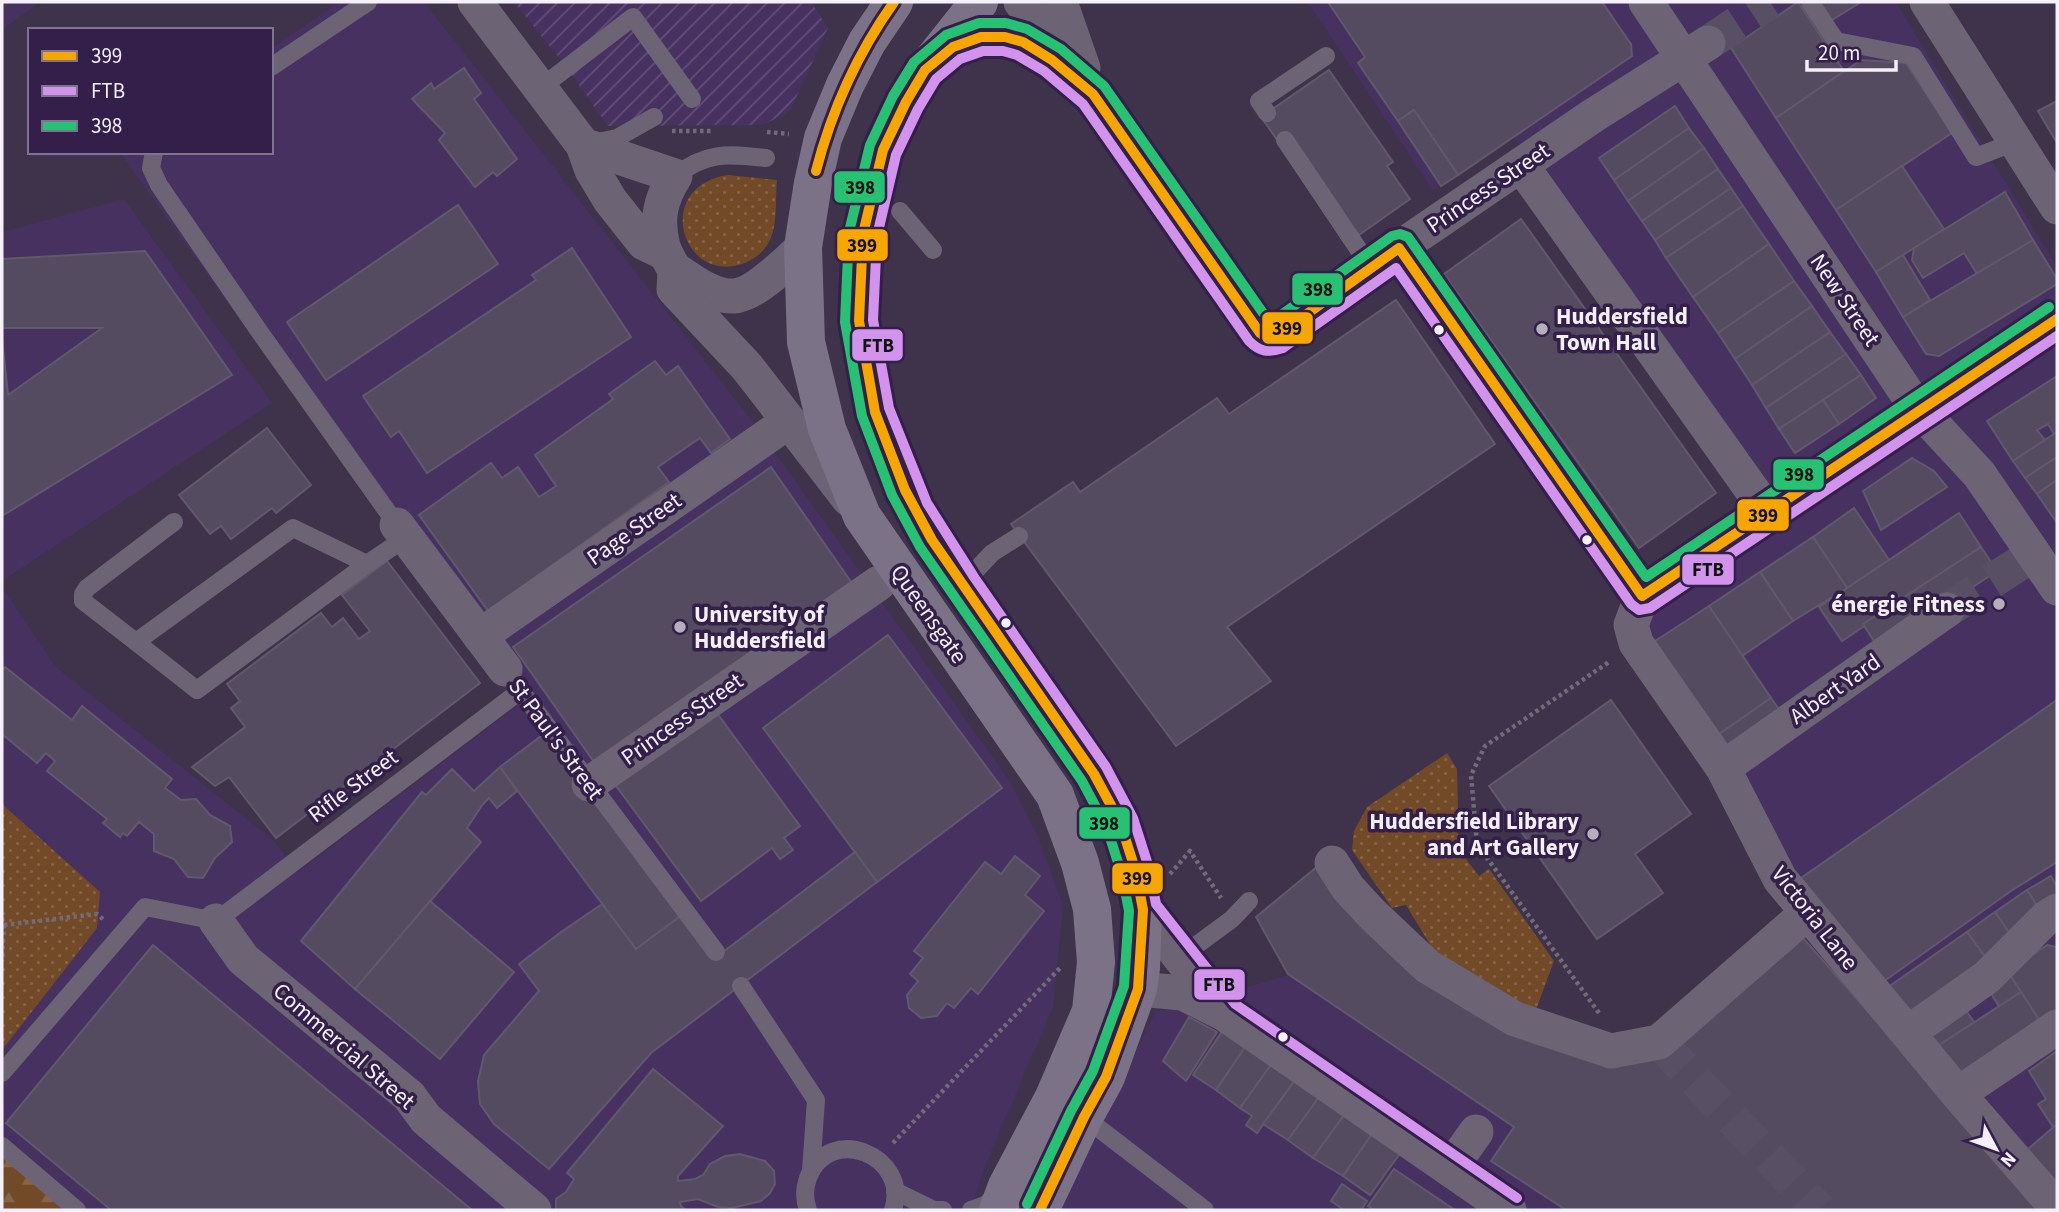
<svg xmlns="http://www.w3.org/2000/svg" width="2059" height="1212" font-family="'Source Sans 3',sans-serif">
	<defs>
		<pattern id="industrial-furrows" width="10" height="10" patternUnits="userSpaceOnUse" patternTransform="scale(1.75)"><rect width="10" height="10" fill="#473160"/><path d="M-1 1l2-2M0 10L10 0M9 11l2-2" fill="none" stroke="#624f78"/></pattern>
		<pattern id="grass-dots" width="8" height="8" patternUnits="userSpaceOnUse" patternTransform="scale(1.75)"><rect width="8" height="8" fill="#724a27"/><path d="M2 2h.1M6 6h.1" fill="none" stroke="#876447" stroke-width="1.8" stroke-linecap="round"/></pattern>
		<pattern id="forest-firs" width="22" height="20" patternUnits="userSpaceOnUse" patternTransform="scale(1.75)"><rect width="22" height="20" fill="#724a27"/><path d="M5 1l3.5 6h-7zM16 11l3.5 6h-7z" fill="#876447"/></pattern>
	</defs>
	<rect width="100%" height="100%" fill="#3e334a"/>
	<g fill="#473160">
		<path d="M2,2H40L2,30Z"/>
		<path d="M339,2H424L756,426L1011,783L1038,837L1063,906L1053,1007L988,1159L970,1210H2V587L56,667L273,840L298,872L517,706L121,154L125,152H271V49Z"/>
		<path d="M1308,2H1820L1832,20L1861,2H1896L2057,267V1210H1059L1156,1011L1186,1005L1288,975L1256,917L1319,865L1346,848L1348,863L1434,961L1609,1041L1653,1035L1793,909L1623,635L1772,508L1514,137L1433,191Z"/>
		<path d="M124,199L272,403L2,581V232Z"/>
	</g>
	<path fill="url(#industrial-furrows)" d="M514,2H811L828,28L790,111L763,125L608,126L567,68Z"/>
	<g fill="url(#grass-dots)">
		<path d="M728,175L777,180C775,199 778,222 770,240C765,251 754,260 742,264C682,284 652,187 728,175Z"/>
		<path d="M1447,753L1457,769L1459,850L1479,876L1489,869L1554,961L1536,1010L1443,966L1406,905L1392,908L1352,850L1354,831L1367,807Z"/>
		<path d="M2,804L100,892L97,928L2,1050Z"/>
	</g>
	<path fill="url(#forest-firs)" d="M2,1146L76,1210H2Z"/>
	<g fill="#554b61" stroke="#62586c" stroke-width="2">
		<path d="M1328,2H1602L1631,44L1632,56L1458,175L1414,110L1398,121L1358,63L1365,57Z"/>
		<path d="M1798,2L1844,71L1776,118L1731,48Z"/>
		<path d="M1820,2H1861L1832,20Z"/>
		<path d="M1861,60L1906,63L1952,133L1836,210L1776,118Z"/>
		<path d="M464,68L481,93L474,99L517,159L497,176L493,172L475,187L439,140L445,133L412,99L431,83L434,89Z"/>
		<path d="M1329,70L1393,162L1387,166L1410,199L1359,235L1280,144L1261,117Z"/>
		<path d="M2057,101V143L2038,111Z"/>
		<path d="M1675,106L1689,128L1614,180L1599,158Z"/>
		<path d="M1414,110L1458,175L1441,186L1398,121Z"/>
		<path d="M1689,128L1704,148L1628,201L1614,180Z"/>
		<path d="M1704,148L1718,169L1642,221L1628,201Z"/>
		<path d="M1902,166L1944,229L1876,272L1836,210Z"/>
		<path d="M1718,169L1731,188L1655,240L1642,221Z"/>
		<path d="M1731,188L1743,206L1666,258L1655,240Z"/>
		<path d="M2005,192L2033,240L1977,274L1964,253L1923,278L1912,260L1914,248Z"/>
		<path d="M458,205L498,264L326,380L287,322Z"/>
		<path d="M1743,206L1769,244L1693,297L1666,258Z"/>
		<path d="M1521,219L1716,493L1639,548L1444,274Z"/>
		<path d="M2033,240L2057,279V284L1939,356L1926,354L1903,317Z"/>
		<path d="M1769,244L1794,281L1718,333L1693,297Z"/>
		<path d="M572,248L631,337L427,473L399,431L391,437L363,396L536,280L532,275Z"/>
		<path d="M145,251L232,375L2,516V338L8,395L102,328H2V259Z"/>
		<path d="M1903,255L1930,300L1903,317L1876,272Z"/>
		<path d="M1794,281L1812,306L1735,359L1718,333Z"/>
		<path d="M1396,300L1495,444L1227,627L1271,681L1176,746L1011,524L1073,482L1080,492L1217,398L1229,414Z"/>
		<path d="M1812,306L1830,332L1752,385L1735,359Z"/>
		<path d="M1830,332L1846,354L1766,408L1752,385Z"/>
		<path d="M1846,354L1861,375L1779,429L1766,408Z"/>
		<path d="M655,361L666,375L678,366L730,439L711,453L700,438L658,467L669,482L488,611L419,515L491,463L502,478L518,467L539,497L556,486L535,455L613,399L609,394Z"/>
		<path d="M1861,375L1876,398L1839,424L1823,400Z"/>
		<path d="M2057,376V432L2054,434L2048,424L2037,430L2045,440L2013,461L1987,421Z"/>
		<path d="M1823,400L1839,424L1795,453L1779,429Z"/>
		<path d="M267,428L311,485L276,513L272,508L231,539L221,526L210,534L179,495Z"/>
		<path d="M2057,432V457L2025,478L2013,461Z"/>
		<path d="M2057,457V480L2037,494L2025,478Z"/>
		<path d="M1912,458L1934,471L1947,487L1881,530L1863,491Z"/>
		<path d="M771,467L856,589L599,769L513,647Z"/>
		<path d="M2057,480V523L2037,494Z"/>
		<path d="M1854,508L1889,560L1847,588L1813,537Z"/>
		<path d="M1959,513L1981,547L1842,641L1819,607Z"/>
		<path d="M1813,537L1847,588L1793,621L1760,572Z"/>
		<path d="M1981,547L1997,571L1879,649L1863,624Z"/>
		<path d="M387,561L480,683L276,838L229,777L215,786L192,767L245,727L231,708L240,701L227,684L321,613L332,627L343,618L359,639L370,631L342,595Z"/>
		<path d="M1760,572L1793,621L1742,656L1709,606Z"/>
		<path d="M1709,606L1771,698L1715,737L1652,643Z"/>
		<path d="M888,635L1002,788L877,882L763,728Z"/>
		<path d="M5,667L72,720L82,706L172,779L165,788L181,800L196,799L210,815L230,826L232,842L215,858L203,878L188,877L174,859L154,851V834L139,822L127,836L123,833L120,837L103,823L107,819L47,771L55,761L46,753L37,763L2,734V670Z"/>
		<path d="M1771,698L1786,719L1729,758L1715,737Z"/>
		<path d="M1611,700L1691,814L1635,854L1663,893L1597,939L1489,786Z"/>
		<path d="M2057,700V862L2011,891L1883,982L1801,878Z"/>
		<path d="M711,705L800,826L784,838L793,850L780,859L772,848L701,901L611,779Z"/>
		<path d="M549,730L686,912L636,949L500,767Z"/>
		<path d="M500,767L517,791L497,808L489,798L483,804L467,828L481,842L355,989L301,941L422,792L426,795L452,769L474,791Z"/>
		<path d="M855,852L877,882L651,1053L549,1169L494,1124L480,1104L478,1081L484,1055L539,991L519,964L561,932L602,904L636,949L686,912L715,958Z"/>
		<path d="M1015,856L1040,876L1025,895L1044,911L978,994L971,988L954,1008L947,1003L937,1016L921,1018L909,1008L907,995L918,981L910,974L923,958L914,951L985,862L1001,874Z"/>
		<path d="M1319,865L1361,926L1608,1058L1796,930L2043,1210H1566L1491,1161L1514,1127L1288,974L1256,917Z"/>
		<path d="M2051,876L2057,887V907L2041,912L2027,890Z"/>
		<path d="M2027,890L2041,912L2012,937L1995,912Z"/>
		<path d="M430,901L514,972L440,1059L355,989Z"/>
		<path d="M1995,912L2012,937L1988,961L1967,932Z"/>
		<path d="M1967,932L1988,961L1913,1020L1887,988Z"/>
		<path d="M153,945L472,1210H111L6,1123Z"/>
		<path d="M2047,945L2057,947V1021L2045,1029L2008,972Z"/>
		<path d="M2008,972L2021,992L1999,1006L1986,986Z"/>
		<path d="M2021,992L2045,1029L1963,1083L1939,1045Z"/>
		<path d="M1960,1002L1974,1022L1939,1045L1928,1032Z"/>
		<path d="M1189,1017L1217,1032L1186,1081L1163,1061Z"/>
		<path d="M1225,1027L1248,1043L1216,1090L1193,1075Z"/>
		<path d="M1248,1043L1273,1062L1240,1108L1216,1090Z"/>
		<path d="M2057,1051V1124L2053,1127L2038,1104L2046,1099L2029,1071Z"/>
		<path d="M1273,1062L1296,1079L1257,1133L1246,1125L1252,1116L1240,1108Z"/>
		<path d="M653,1069L723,1126L678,1176V1181L695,1179L703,1175L710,1164L725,1156L740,1154L765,1161L774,1171L775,1184L770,1193L761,1201L732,1208L718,1207L698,1199L680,1202L681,1206L686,1210H556V1199L566,1192L574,1179L567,1173Z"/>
		<path d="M1296,1079L1322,1093L1288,1140L1263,1124Z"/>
		<path d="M1322,1093L1347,1111L1313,1158L1288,1140Z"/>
		<path d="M1347,1111L1376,1128L1343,1176L1313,1158Z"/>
		<path d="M2057,1124V1182L2027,1150Z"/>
		<path d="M1376,1128L1404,1148L1370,1195L1343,1176Z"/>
		<path d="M1394,1169L1455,1210H1375L1368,1206Z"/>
		<path d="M1342,1184L1367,1201L1361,1210H1344L1331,1201Z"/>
	</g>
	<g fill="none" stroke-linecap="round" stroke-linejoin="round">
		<g stroke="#594f65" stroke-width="35" stroke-dasharray="35 18" stroke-linecap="butt">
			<path d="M1708,43L1770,2"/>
			<path d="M1947,610L2034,554"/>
			<path d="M1659,1042L1819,1210"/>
		</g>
		<g stroke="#726a7b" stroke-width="4.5" stroke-dasharray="3.5 3.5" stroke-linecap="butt">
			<path d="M672,131H712"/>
			<path d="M767,132L789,134"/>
			<path d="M1170,874L1190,851L1221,898"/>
			<path d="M2,918L4,925L2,961"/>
			<path d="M4,925L97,914L105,921"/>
			<path d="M1599,1013L1477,844L1471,775L1485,746L1609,662"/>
			<path d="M893,1143L1061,967"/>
		</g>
		<g stroke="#6c6375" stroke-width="18">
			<path d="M1810,2L1836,41L1913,56L1976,157L2015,142"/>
			<path d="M271,67L368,2"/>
			<path d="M539,89L633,17L692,99"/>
			<path d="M1267,113L1259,101L1326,56"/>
			<path d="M1285,140L1371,268"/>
			<path d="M593,143L617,138L654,117"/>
			<path d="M154,152L151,168L159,185L259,331L397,525"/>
			<path d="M675,176C707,151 728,154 766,158"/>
			<path d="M900,211L933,250"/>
			<path d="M367,564L293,528L136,642L197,690L367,564L407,537"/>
			<path d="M962,585L992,553L1019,536"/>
			<path d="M136,642L83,601V594L87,588L174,522"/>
			<path d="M515,683L716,952"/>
			<path d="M1179,958L1232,919L1249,901"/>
			<path d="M741,986L816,1100L811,1171"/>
			<path d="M2,1073L145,907L216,921L520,691"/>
			<path d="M1084,1117L1205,1210"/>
			<path d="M2,1146L77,1210"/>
			<path d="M895,1191L934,1210H943"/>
			<path d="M808,1210C804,1199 804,1189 808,1178C829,1122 911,1156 893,1210"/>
			<path d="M971,1210L985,1205L998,1194"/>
		</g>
		<g stroke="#6c6375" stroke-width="35">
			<path d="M475,2L583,145L592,170L610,200L644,243L665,253"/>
			<path d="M1021,2L1093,94L1260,333L1267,338L1276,336L1399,248L1594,115L1708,43"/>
			<path d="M1060,2L1083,68"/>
			<path d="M1646,2L1914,404L1979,474L2057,588"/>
			<path d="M1927,2L2057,207"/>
			<path d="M933,63C979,26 1015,29 1061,67"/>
			<path d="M583,145L675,176C660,200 656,219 663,247C666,254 670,264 676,270C681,274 688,278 694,282C704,289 721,297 734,296C755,295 788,261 803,247"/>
			<path d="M1521,165L1767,511"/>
			<path d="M1399,248L1642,596"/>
			<path d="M675,272L674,289L747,367L849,499"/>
			<path d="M397,525L505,669"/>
			<path d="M1642,596L1631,625L1636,643L1723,768L1780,879L1958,1094L2057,1208"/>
			<path d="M1642,596L2057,319"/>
			<path d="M480,636L788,422"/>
			<path d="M1723,768L1947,610"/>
			<path d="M589,784L879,583"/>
			<path d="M1332,863L1348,888L1372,914L1427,966L1515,1019L1611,1051L1659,1042L1807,913"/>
			<path d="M1143,910L1218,1006"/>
			<path d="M216,921L243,959L409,1096L426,1119L534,1210"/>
			<path d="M1138,989L1183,993L1225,1014L1509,1210"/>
			<path d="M1908,1033L1987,977L2046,918L2057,911"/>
			<path d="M1958,1094L2057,1027"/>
			<path d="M1450,1169L1476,1132"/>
		</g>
		<g stroke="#7c7288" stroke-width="38">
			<path d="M894,2L867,42L845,85L823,138L813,183L803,247L806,342L827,429L862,516L1055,795L1080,863L1092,909L1096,962L1091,1011L1054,1097L1007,1186L998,1210"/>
			<path d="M979,2L925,70L906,102L883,150L863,234L859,321L875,412L914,509L962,585L1094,774L1120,822L1139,887L1143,910L1141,968L1138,989L1106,1077L1084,1117L1040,1210"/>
		</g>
		<defs>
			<g id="bus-1">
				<path d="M816,171C832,109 857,54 894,2"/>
				<path d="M1040,1210L1084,1117L1106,1077L1138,989L1143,910L1136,872L1120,822L1094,774L932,540L905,490L875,412L859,321L863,234L883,150L906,102L925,70L953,47L981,37H1005L1023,42L1052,60L1093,94L1260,333L1267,338L1276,336L1399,248L1642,596L2057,319"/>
			</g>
			<path id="bus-2" d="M1517,1198L1235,1004L1156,904L1149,868L1133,818L1106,767L974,577L927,503L889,408L873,320L877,236L896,155L918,109L936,79L960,59L983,51H1003L1017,55L1044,71L1083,104L1249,341C1260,352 1268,353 1283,348L1396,268L1631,604L1639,610L1650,608L2057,336"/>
			<path id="bus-3" d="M1027,1204L1071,1111L1093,1071L1124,986L1129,911L1122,875L1107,828L1082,781L920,547L892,495L862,416L845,322L849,232L870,145L893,96L914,62L946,35L979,23H1006L1027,29L1061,49L1104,86L1270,323L1392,236L1400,234L1408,237L1646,577L2049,307"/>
		</defs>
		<use href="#bus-1" stroke="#331f49" stroke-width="16"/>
		<use href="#bus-2" stroke="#331f49" stroke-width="16"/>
		<use href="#bus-3" stroke="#331f49" stroke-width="16"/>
		<use href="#bus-1" stroke="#f7a600" stroke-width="10"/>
		<use href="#bus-2" stroke="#d193ec" stroke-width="10"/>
		<use href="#bus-3" stroke="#26c172" stroke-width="10"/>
	</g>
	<g fill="#b5aebd" stroke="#331f49" stroke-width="2.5">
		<circle cx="1542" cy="329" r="7"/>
		<circle cx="1999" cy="604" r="7"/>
		<circle cx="680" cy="627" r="7"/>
		<circle cx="1593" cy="834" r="7"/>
	</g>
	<g fill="#f5f0fb" stroke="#331f49" stroke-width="2.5">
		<circle cx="1439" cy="330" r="6"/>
		<circle cx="1587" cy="540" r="6"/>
		<circle cx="1006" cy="623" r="6"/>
		<circle cx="1283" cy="1037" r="6"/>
	</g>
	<g text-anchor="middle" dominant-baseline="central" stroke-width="7" stroke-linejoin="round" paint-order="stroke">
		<g font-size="23" fill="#f5f0fb" stroke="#331f49">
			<text transform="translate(1488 188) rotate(-34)">Princess Street</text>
			<text transform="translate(1845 300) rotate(56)">New Street</text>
			<text transform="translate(634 529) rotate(-35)">Page Street</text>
			<text transform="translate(929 614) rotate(55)">Queensgate</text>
			<text transform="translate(1835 689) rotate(-35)">Albert Yard</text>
			<text transform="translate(682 719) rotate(-35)">Princess Street</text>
			<text transform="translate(556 739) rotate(54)">St Paul's Street</text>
			<text transform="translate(353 786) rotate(-37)">Rifle Street</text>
			<text transform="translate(1815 918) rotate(52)">Victoria Lane</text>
			<text transform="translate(344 1046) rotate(41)">Commercial Street</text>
		</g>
		<g font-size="23" font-weight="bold" fill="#f5f0fb" stroke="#331f49" text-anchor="start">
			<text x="1556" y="316">Huddersfield<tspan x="1556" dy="26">Town Hall</tspan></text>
			<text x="1985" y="604" text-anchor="end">énergie Fitness</text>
			<text x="694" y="614">University of<tspan x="694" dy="26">Huddersfield</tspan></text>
			<text x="1579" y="821" text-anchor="end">Huddersfield Library<tspan x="1579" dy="26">and Art Gallery</tspan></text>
		</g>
	</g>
	<g stroke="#331f49" stroke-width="2.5">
		<rect x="833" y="170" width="53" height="34" rx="7" fill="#26c172"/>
		<rect x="836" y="228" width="53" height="34" rx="7" fill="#f7a600"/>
		<rect x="1291" y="272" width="53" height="34" rx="7" fill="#26c172"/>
		<rect x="1261" y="311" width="53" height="34" rx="7" fill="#f7a600"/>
		<rect x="851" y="328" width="53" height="34" rx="7" fill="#d193ec"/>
		<rect x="1772" y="458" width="53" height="33" rx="7" fill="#26c172"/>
		<rect x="1736" y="498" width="54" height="34" rx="7" fill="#f7a600"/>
		<rect x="1681" y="553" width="54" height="33" rx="7" fill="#d193ec"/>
		<rect x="1078" y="806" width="53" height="34" rx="7" fill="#26c172"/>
		<rect x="1111" y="862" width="53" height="33" rx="7" fill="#f7a600"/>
		<rect x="1193" y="968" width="53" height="33" rx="7" fill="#d193ec"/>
	</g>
	<g font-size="19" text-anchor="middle" font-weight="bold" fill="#111">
		<text x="860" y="194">398</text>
		<text x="862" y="252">399</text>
		<text x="1318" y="296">398</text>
		<text x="1287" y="335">399</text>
		<text x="878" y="352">FTB</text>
		<text x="1799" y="481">398</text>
		<text x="1763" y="522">399</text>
		<text x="1708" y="576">FTB</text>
		<text x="1104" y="830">398</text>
		<text x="1137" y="885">399</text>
		<text x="1219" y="991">FTB</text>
	</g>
	<rect width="2059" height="1212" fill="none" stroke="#f5f0fb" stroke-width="7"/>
	<rect x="28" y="28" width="245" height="126" fill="#331f49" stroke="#817390" stroke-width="2"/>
	<rect x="42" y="51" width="35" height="10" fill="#f7a600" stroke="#817390" stroke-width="2"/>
	<text x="91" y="63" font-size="21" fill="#f5f0fb">399</text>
	<rect x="42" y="86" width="35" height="10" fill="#d193ec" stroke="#817390" stroke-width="2"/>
	<text x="91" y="98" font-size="21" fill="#f5f0fb">FTB</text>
	<rect x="42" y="121" width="35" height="10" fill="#26c172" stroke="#817390" stroke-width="2"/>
	<text x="91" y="133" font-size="21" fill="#f5f0fb">398</text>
	<g transform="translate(1996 1149) rotate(131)" stroke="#331f49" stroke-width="5" paint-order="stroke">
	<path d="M0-5L12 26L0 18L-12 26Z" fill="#f5f0fb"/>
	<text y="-10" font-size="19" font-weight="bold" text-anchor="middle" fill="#f5f0fb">N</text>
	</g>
	<path d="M1807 60v10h89v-10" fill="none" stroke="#f5f0fb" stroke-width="3.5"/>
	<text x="1818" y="60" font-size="21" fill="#f5f0fb" stroke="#331f49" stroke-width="5" paint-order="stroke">20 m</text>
</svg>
